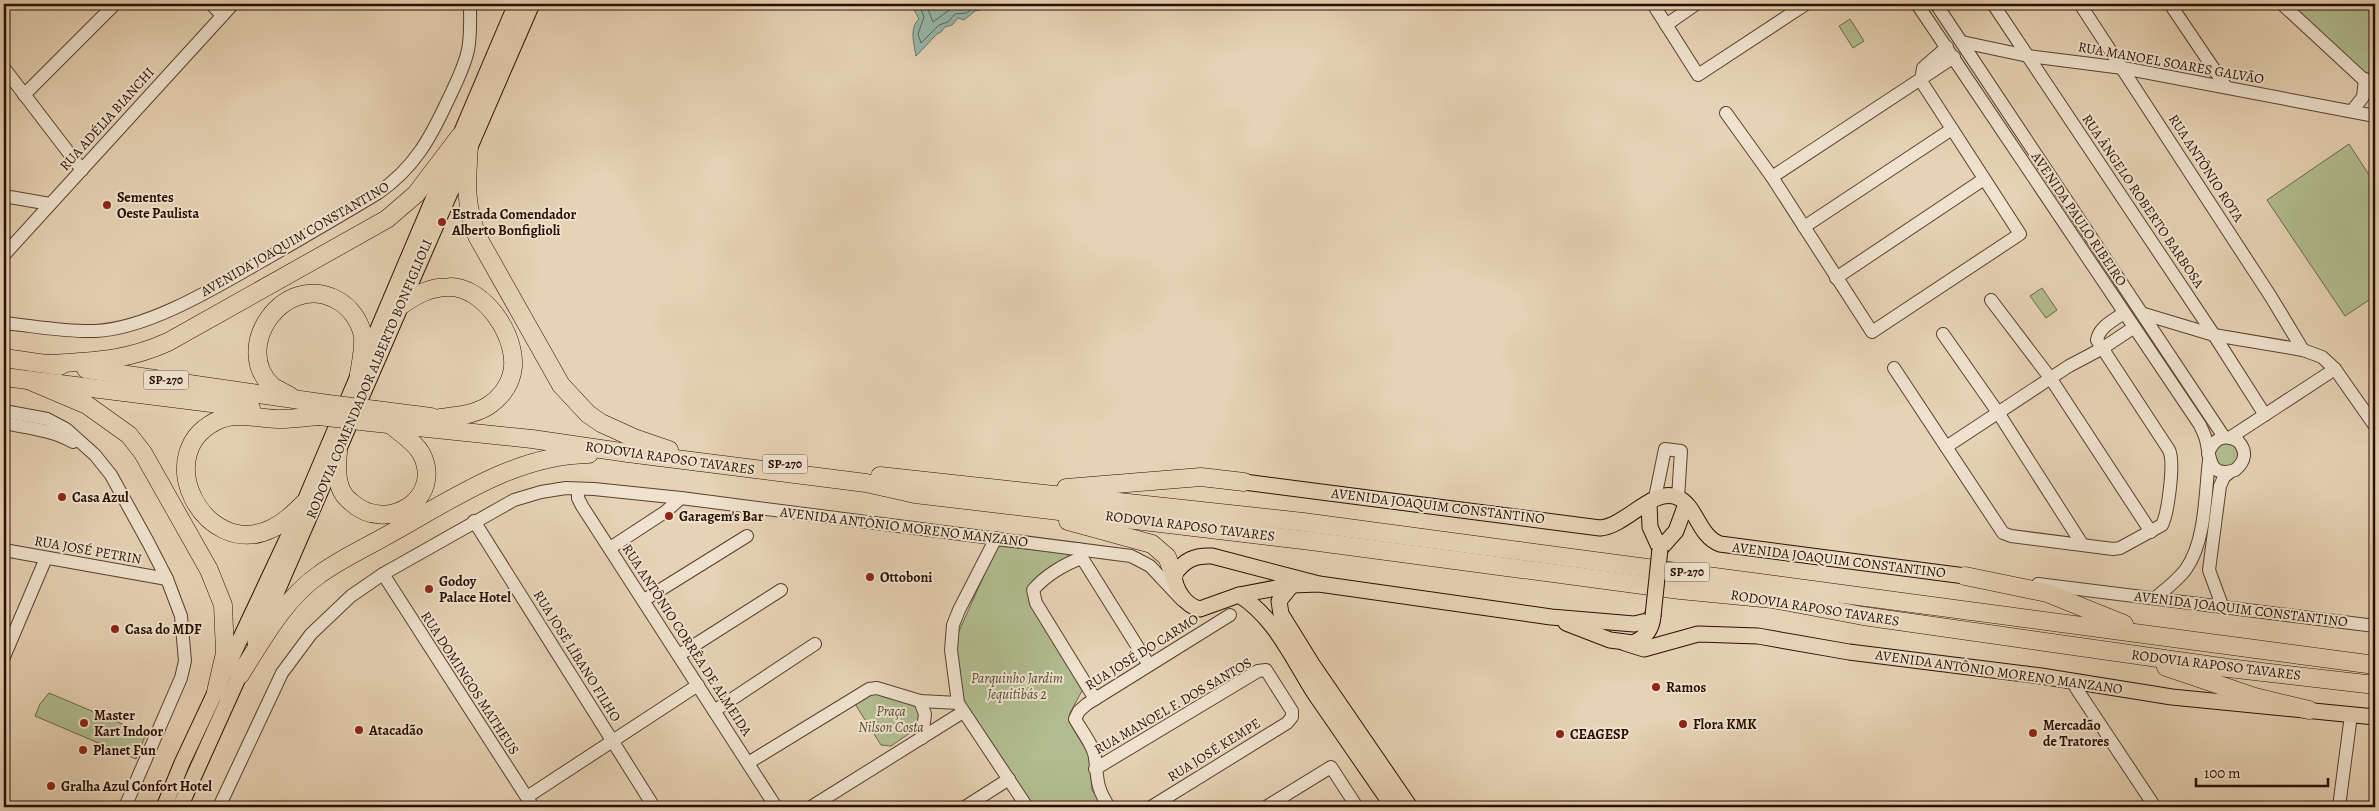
<svg xmlns="http://www.w3.org/2000/svg" width="2379" height="811" font-family="Alegreya,serif">
	<rect width="100%" height="100%" fill="#e6d2b4"/>
	<filter id="stains"><feTurbulence type="fractalNoise" baseFrequency=".004" numOctaves="4"/><feColorMatrix values="0 0 0 0 .2 0 0 0 0 .09 0 0 0 0 .02 0 0 0 .5 -.17"/></filter>
	<radialGradient id="worn" r=".72"><stop offset=".6" stop-color="#630" stop-opacity="0"/><stop offset="1" stop-color="#630" stop-opacity=".3"/></radialGradient>
	<g fill="#b1bd90" stroke="#6d6648">
		<path d="M2290,4H2369L2375,9V81Z"/>
		<path d="M1850,19L1864,41L1853,48L1839,26Z"/>
		<path d="M2349,144L2375,184V296L2345,316L2267,200Z"/>
		<path d="M2042,288L2057,310L2046,318L2030,296Z"/>
		<circle cx="2226" cy="455" r="12"/>
		<path d="M997,546L1066,553L1068,555V559L1032,582L1029,593L1083,689L1070,713L1069,722L1089,755L1092,790L1103,807H1032L962,704L956,638Z"/>
		<path d="M49,693L146,734L136,759L35,716L40,704Z"/>
		<path d="M872,693L913,703L920,712L917,728L891,746L881,745L855,704Z"/>
	</g>
	<path fill="#96b8ac" stroke="#6a7467" d="M911,4H986L984,9L975,11L964,20L958,18L952,25L945,27L941,32L937,34L916,56C914,44 909,28 919,19Z"/>
	<g fill="none" stroke-linecap="round" stroke-linejoin="round">
		<g stroke="#606456" stroke-width="1">
			<path d="M919,4L924,17L918,34L921,43L939,25L948,22L955,14L966,13L980,4"/>
			<path d="M926,4L933,22L952,8L966,4"/>
		</g>
		<defs>
			<g id="minor">
				<path d="M211,4L222,15"/>
				<path d="M1653,4L1698,75L1806,4"/>
				<path d="M1917,4L2200,425C2202,430 2205,435 2206,440C2210,457 2209,479 2235,470C2246,461 2247,451 2238,441C2224,433 2213,439 2208,454"/>
				<path d="M1936,4L2224,437"/>
				<path d="M1993,4L2214,335L2265,415"/>
				<path d="M2080,4L2271,297L2303,350"/>
				<path d="M2170,4L2226,87"/>
				<path d="M2282,4L2375,90"/>
				<path d="M1666,25L1696,4"/>
				<path d="M1962,42L2028,56L2123,68L2375,116"/>
				<path d="M4,68L82,170"/>
				<path d="M24,95L115,4"/>
				<path d="M2352,111L2363,97L2365,79"/>
				<path d="M1726,113L1772,177L1872,332L2020,234L1921,81L1923,68L1947,47"/>
				<path d="M1772,177L1954,57"/>
				<path d="M4,196L50,204"/>
				<path d="M1804,227L1952,129"/>
				<path d="M4,255L233,4"/>
				<path d="M1836,278L1984,179"/>
				<path d="M1991,300L2051,379L2151,532"/>
				<path d="M2144,314L2214,335L2303,350L2322,357L2335,369L2375,426"/>
				<path d="M4,323C34,326 65,332 95,331C150,329 221,284 269,257C305,236 342,215 378,193C414,168 430,139 448,100C456,83 464,68 468,50C471,35 470,19 470,4"/>
				<path d="M1943,334L1999,414L2082,544"/>
				<path d="M1894,368L2003,533L2011,536L2113,549L2120,548L2162,525C2168,513 2175,462 2169,450L2097,340C2099,327 2114,320 2124,313"/>
				<path d="M4,411L47,419L66,429L95,455L111,475L148,542L167,579L181,616L185,661L181,678L125,807"/>
				<path d="M4,423C28,428 52,430 73,442"/>
				<path d="M2231,437L2335,369"/>
				<path d="M1946,447L2069,366L2103,348L2133,328"/>
				<path d="M578,489V498L582,506L776,807"/>
				<path d="M1655,498L1665,449L1681,451L1678,498"/>
				<path d="M474,521L654,807"/>
				<path d="M996,538L959,610L953,625L951,650L958,703L1027,807"/>
				<path d="M610,548L665,512L681,498"/>
				<path d="M1078,549L1082,558C1064,564 1045,576 1033,590L1036,603L1095,699"/>
				<path d="M4,550L167,579"/>
				<path d="M1082,558L1149,665"/>
				<path d="M383,574L533,807"/>
				<path d="M2038,584L2375,626"/>
				<path d="M2155,598C2166,589 2178,580 2186,569C2206,541 2205,493 2209,460"/>
				<path d="M644,600L747,536"/>
				<path d="M2223,608L2209,570L2220,486L2224,477L2230,472"/>
				<path d="M679,655L781,590"/>
				<path d="M4,657L46,558"/>
				<path d="M2076,681V688L2155,807"/>
				<path d="M920,701L925,714L922,738"/>
				<path d="M714,711L815,644"/>
				<path d="M748,763L869,689L877,688L920,701L958,703"/>
				<path d="M1095,769L1258,671L1266,670L1292,711V717L1287,723L1151,807"/>
				<path d="M527,797L698,685"/>
				<path d="M219,807L282,673L311,634L351,596L383,574L514,500L541,492L566,488L594,489L681,498L1131,556L1150,566L1182,600"/>
				<path d="M811,807L963,712"/>
				<path d="M965,807L1009,779"/>
				<path d="M1109,807C1096,787 1098,781 1095,758C1094,746 1081,730 1075,719L1079,711L1087,704L1230,615"/>
				<path d="M1266,807L1331,767L1357,807"/>
				<path d="M2339,807L2351,715"/>
			</g>
			<g id="major">
				<path d="M1244,482L1600,528C1626,526 1653,487 1677,497C1697,506 1698,536 1720,544L1965,576"/>
				<path d="M1649,503L1650,527L1660,549L1676,531L1686,504"/>
				<path d="M1319,584L1292,585L1239,595L1200,609C1185,606 1175,589 1174,575C1184,560 1195,555 1212,556L1319,584L1551,617L1634,624L1647,621L1653,616"/>
				<path d="M1292,585L1279,601L1281,614L1312,664L1410,807"/>
				<path d="M1239,595C1275,617 1293,660 1315,694C1341,732 1367,769 1393,807"/>
				<path d="M1566,623L1610,640L1633,643C1645,638 1652,629 1653,616"/>
				<path d="M255,642L532,4"/>
				<path d="M1625,643L1644,649L1698,634L1758,636L1849,652L2041,676L2172,697L2375,717"/>
				<path d="M164,807L182,763L304,503L516,4"/>
				<path d="M180,807L244,665"/>
			</g>
			<g id="highway">
				<path d="M469,145C467,181 464,201 477,236L561,385L588,414L601,423L634,438L669,450"/>
				<path d="M400,306C416,295 429,287 449,287C485,286 520,340 512,373C509,387 499,399 488,406C473,415 457,416 440,418"/>
				<path d="M4,358L60,366"/>
				<path d="M49,364C94,361 126,361 168,342L387,219L416,194L460,136"/>
				<path d="M86,369L328,404"/>
				<path d="M4,377L251,408"/>
				<path d="M28,380L87,405L129,435L143,453L209,570L223,605L225,653L216,692"/>
				<path d="M290,396C285,393 278,390 273,387C230,348 284,271 337,300C350,307 360,321 363,336C364,348 361,362 359,374"/>
				<path d="M376,410L431,417"/>
				<path d="M369,422L532,439L628,453L866,483L915,494L1311,541L1680,590L1773,599L1863,616L2228,668L2375,685"/>
				<path d="M338,452C337,464 336,476 340,487C342,493 346,498 351,502C387,535 445,498 421,453C414,441 400,433 390,424"/>
				<path d="M880,476L1303,522L2375,665"/>
				<path d="M1066,488L1201,477L1244,482"/>
				<path d="M304,503C294,513 284,523 271,529C203,561 147,449 221,419C239,412 261,419 281,419C293,419 306,417 319,416"/>
				<path d="M1068,521L1152,544L1167,557L1174,575"/>
				<path d="M1965,576L2047,593L2124,624"/>
				<path d="M2166,667L2255,697L2309,710"/>
				<path d="M240,675C262,640 285,598 320,574C342,558 369,546 393,532C454,498 516,455 589,454"/>
			</g>
		</defs>
		<use href="#minor" stroke="#58402d" stroke-width="14"/>
		<use href="#major" stroke="#290f00" stroke-width="17"/>
		<use href="#highway" stroke="#290f00" stroke-width="19"/>
		<use href="#minor" stroke="#efe2ce" stroke-width="12"/>
		<use href="#major" stroke="#e6d2b4" stroke-width="15"/>
		<use href="#highway" stroke="#e6d2b4" stroke-width="18"/>
		<defs>
			<path id="major-bridge" d="M1653,616L1660,549"/>
			<g id="highway-bridge">
				<path d="M328,404L376,410"/>
				<path d="M319,416L369,422"/>
			</g>
		</defs>
		<use href="#major-bridge" stroke="#290f00" stroke-width="17" stroke-linecap="butt"/>
		<use href="#highway-bridge" stroke="#290f00" stroke-width="19" stroke-linecap="butt"/>
		<use href="#major-bridge" stroke="#e6d2b4" stroke-width="15"/>
		<use href="#highway-bridge" stroke="#e6d2b4" stroke-width="18"/>
	</g>
	<g fill="#8f2418" stroke="#efe2ce" stroke-width="2">
		<circle cx="107" cy="205" r="5"/>
		<circle cx="442" cy="222" r="5"/>
		<circle cx="62" cy="497" r="5"/>
		<circle cx="669" cy="516" r="5"/>
		<circle cx="870" cy="577" r="5"/>
		<circle cx="429" cy="589" r="5"/>
		<circle cx="115" cy="629" r="5"/>
		<circle cx="1656" cy="687" r="5"/>
		<circle cx="84" cy="723" r="5"/>
		<circle cx="1683" cy="724" r="5"/>
		<circle cx="359" cy="730" r="5"/>
		<circle cx="2033" cy="733" r="5"/>
		<circle cx="1560" cy="734" r="5"/>
		<circle cx="83" cy="750" r="5"/>
		<circle cx="51" cy="786" r="5"/>
	</g>
	<g text-anchor="middle" dominant-baseline="central" stroke-width="4" stroke-linejoin="round" paint-order="stroke">
		<g fill="#efe2ce" stroke="#644e3e" stroke-width="1">
			<rect x="143.5" y="370.5" width="45" height="19" rx="4"/>
			<rect x="762.5" y="454.5" width="45" height="19" rx="4"/>
			<rect x="1664.5" y="562.5" width="45" height="19" rx="4"/>
		</g>
		<g font-size="12" font-weight="bold" fill="#290f00">
			<text x="166" y="380">SP-270</text>
			<text x="785" y="464">SP-270</text>
			<text x="1687" y="572">SP-270</text>
		</g>
		<g font-size="14" fill="#290f00" stroke="#efe2ce">
			<text transform="translate(2171 63) rotate(10)">RUA MANOEL SOARES GALVÃO</text>
			<text transform="translate(107 119) rotate(-48)">RUA ADÉLIA BIANCHI</text>
			<text transform="translate(2206 168) rotate(57)">RUA ANTÔNIO ROTA</text>
			<text transform="translate(2143 201) rotate(56)">RUA ÂNGELO ROBERTO BARBOSA</text>
			<text transform="translate(2079 219) rotate(56)">AVENIDA PAULO RIBEIRO</text>
			<text transform="translate(295 239) rotate(-30)">AVENIDA JOAQUIM CONSTANTINO</text>
			<text transform="translate(369 379) rotate(-67)">RODOVIA COMENDADOR ALBERTO BONFIGLIOLI</text>
			<text transform="translate(670 458) rotate(8)">RODOVIA RAPOSO TAVARES</text>
			<text transform="translate(1438 506) rotate(7)">AVENIDA JOAQUIM CONSTANTINO</text>
			<text transform="translate(1190 526) rotate(7)">RODOVIA RAPOSO TAVARES</text>
			<text transform="translate(904 527) rotate(7)">AVENIDA ANTÔNIO MORENO MANZANO</text>
			<text transform="translate(88 550) rotate(10)">RUA JOSÉ PETRIN</text>
			<text transform="translate(1839 560) rotate(7)">AVENIDA JOAQUIM CONSTANTINO</text>
			<text transform="translate(1815 608) rotate(9)">RODOVIA RAPOSO TAVARES</text>
			<text transform="translate(2241 609) rotate(7)">AVENIDA JOAQUIM CONSTANTINO</text>
			<text transform="translate(687 640) rotate(57)">RUA ANTÔNIO CORRÊA DE ALMEIDA</text>
			<text transform="translate(1142 652) rotate(-32)">RUA JOSÉ DO CARMO</text>
			<text transform="translate(577 656) rotate(58)">RUA JOSÉ LÍBANO FILHO</text>
			<text transform="translate(2216 665) rotate(7)">RODOVIA RAPOSO TAVARES</text>
			<text transform="translate(1999 672) rotate(8)">AVENIDA ANTÔNIO MORENO MANZANO</text>
			<text transform="translate(470 683) rotate(57)">RUA DOMINGOS MATHEUS</text>
			<text transform="translate(1173 706) rotate(-30)">RUA MANOEL F. DOS SANTOS</text>
			<text transform="translate(1214 750) rotate(-32)">RUA JOSÉ KEMPE</text>
		</g>
		<g font-size="14" font-weight="bold" fill="#290f00" stroke="#efe2ce" text-anchor="start">
			<text x="117" y="197">Sementes<tspan x="117" dy="16">Oeste Paulista</tspan></text>
			<text x="452" y="214">Estrada Comendador<tspan x="452" dy="16">Alberto Bonfiglioli</tspan></text>
			<text x="72" y="497">Casa Azul</text>
			<text x="679" y="516">Garagem's Bar</text>
			<text x="880" y="577">Ottoboni</text>
			<text x="439" y="581">Godoy<tspan x="439" dy="16">Palace Hotel</tspan></text>
			<text x="125" y="629">Casa do MDF</text>
			<text x="1666" y="687">Ramos</text>
			<text x="94" y="715">Master<tspan x="94" dy="16">Kart Indoor</tspan></text>
			<text x="1693" y="724">Flora KMK</text>
			<text x="2043" y="725">Mercadão<tspan x="2043" dy="16">de Tratores</tspan></text>
			<text x="369" y="730">Atacadão</text>
			<text x="1570" y="734">CEAGESP</text>
			<text x="93" y="750">Planet Fun</text>
			<text x="61" y="786">Gralha Azul Confort Hotel</text>
		</g>
		<g font-size="14" font-style="italic" fill="#594c32" stroke="#efe2ce">
			<text x="1017" y="678">Parquinho Jardim<tspan x="1017" dy="16">Jequitibás 2</tspan></text>
			<text x="891" y="711">Praça<tspan x="891" dy="16">Nilson Costa</tspan></text>
		</g>
	</g>
	<rect width="2379" height="811" fill="none" stroke="#e6d2b4" stroke-width="20"/>
	<rect x="5" y="5" width="2369" height="801" fill="none" stroke="#290f00" stroke-width="2.5"/>
	<rect x="10" y="10" width="2359" height="791" fill="none" stroke="#290f00"/>
	<path d="M2196 778v8h132v-8" fill="none" stroke="#290f00" stroke-width="2.5"/>
	<text x="2204" y="778" font-size="15" fill="#290f00" stroke="#efe2ce" stroke-width="4" paint-order="stroke">100 m</text>
	<rect width="100%" height="100%" filter="url(#stains)"/>
	<rect width="100%" height="100%" fill="url(#worn)"/>
</svg>
